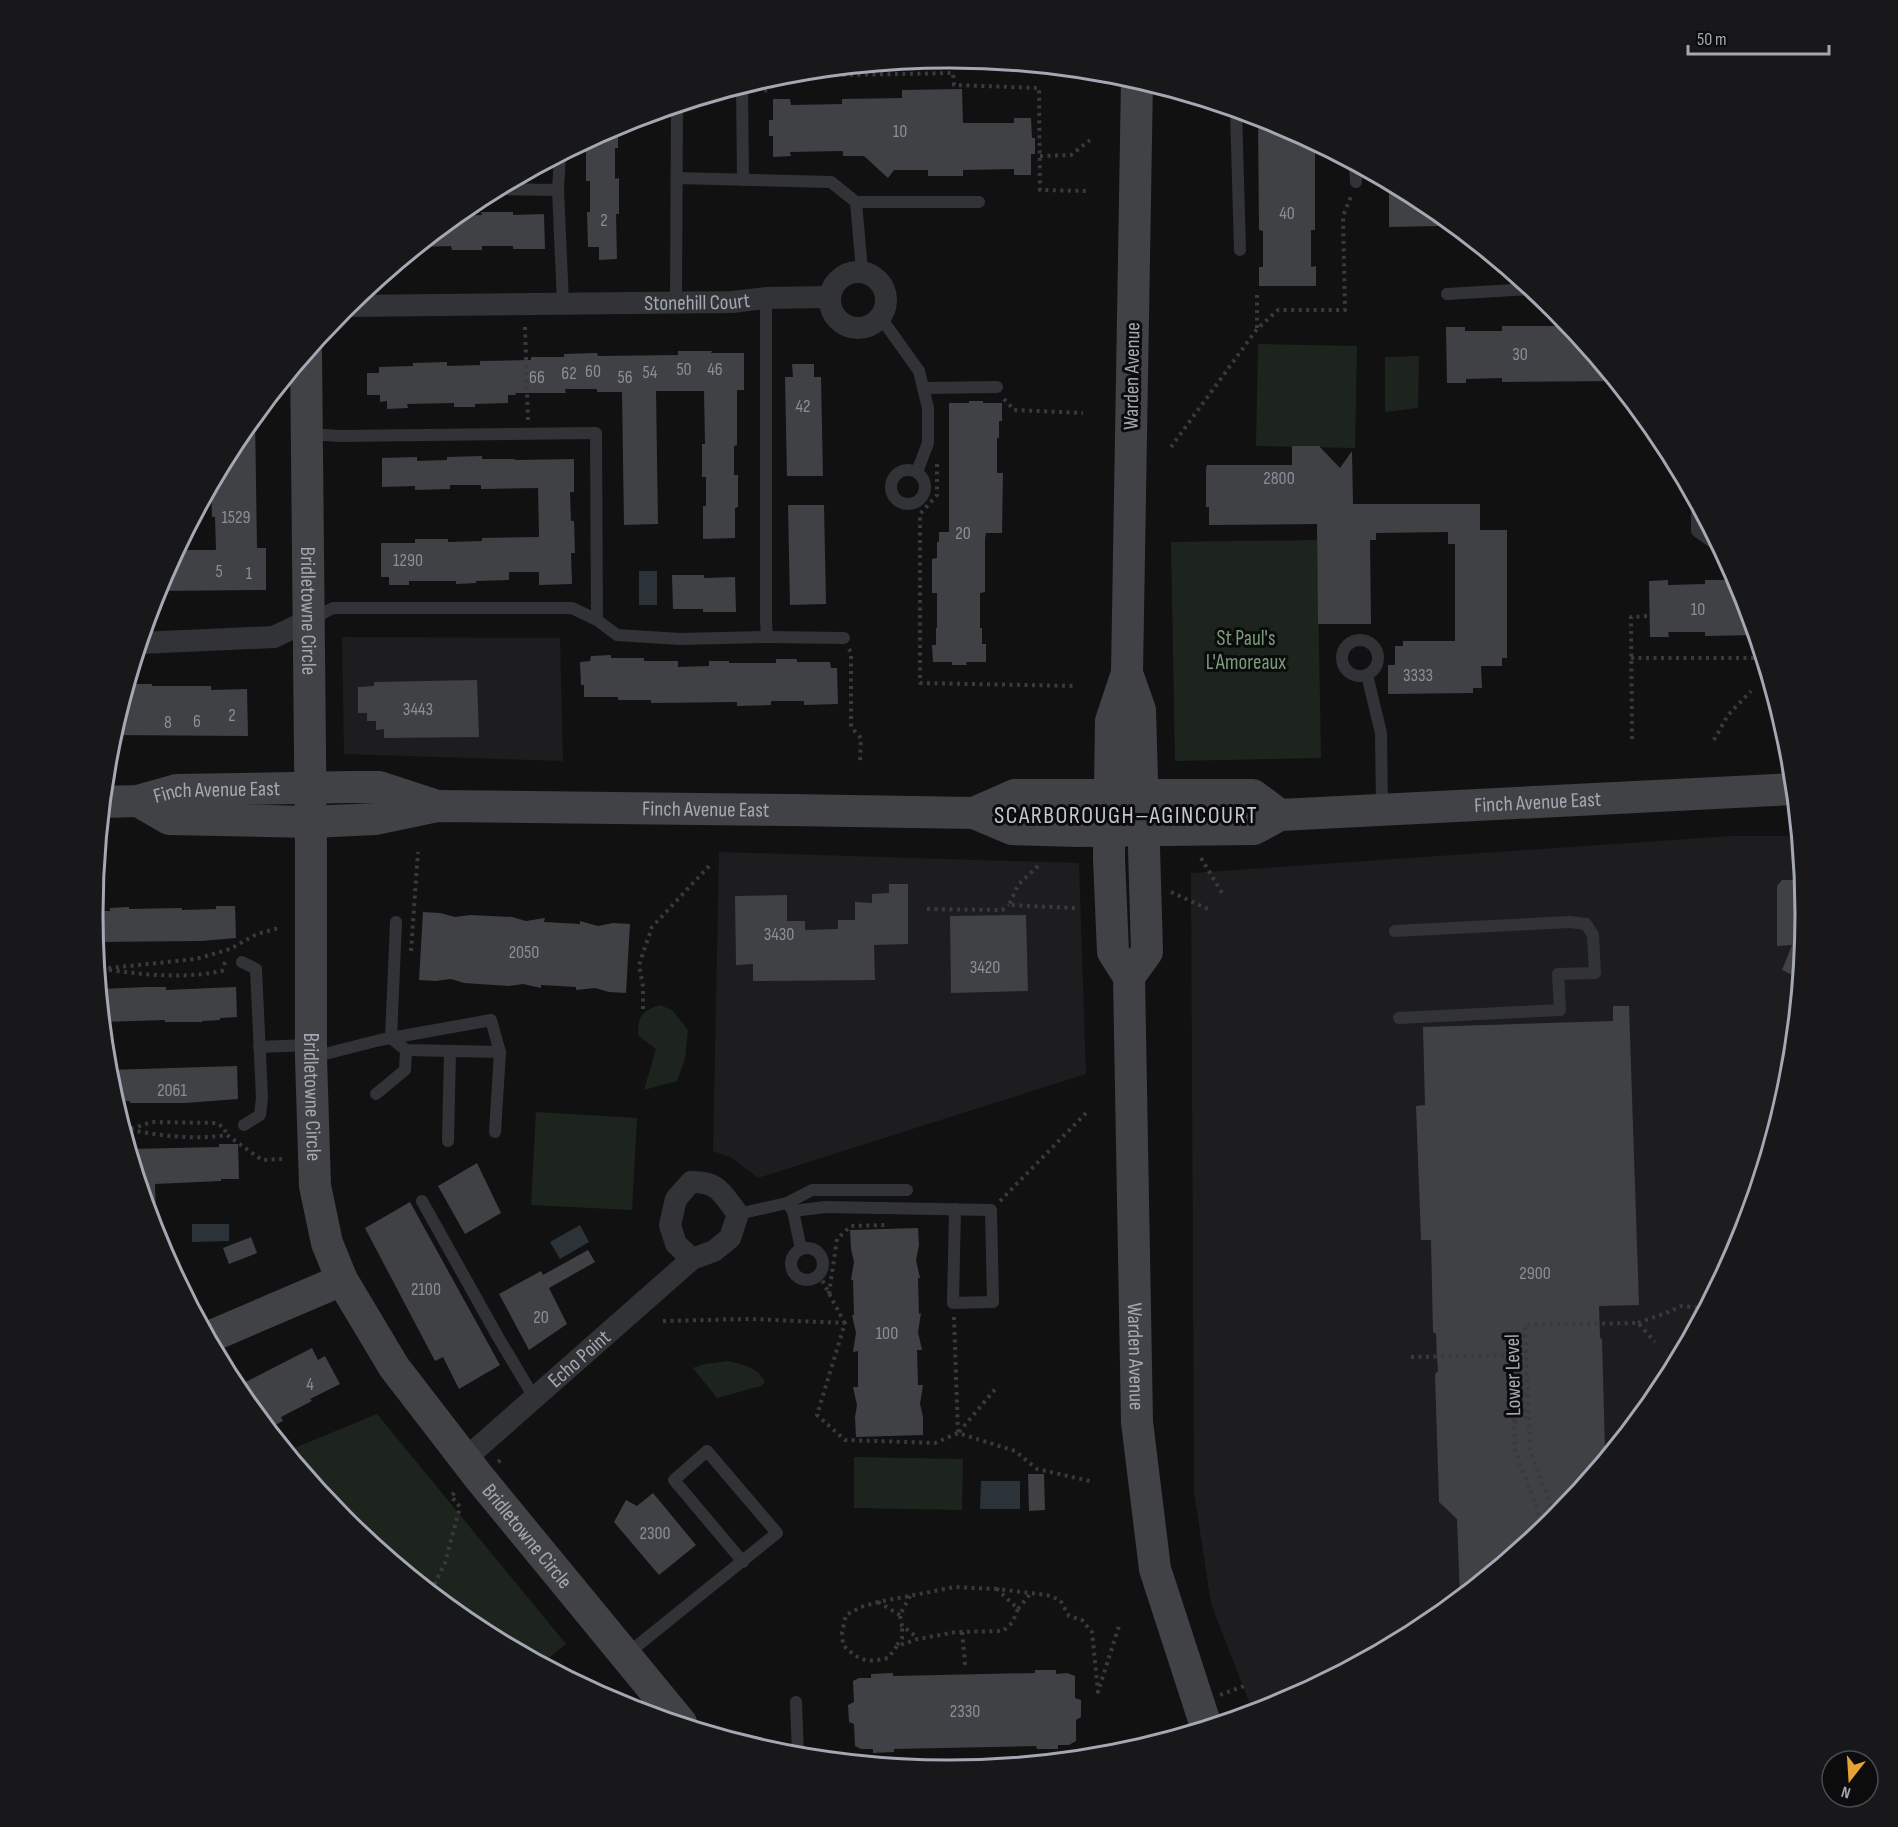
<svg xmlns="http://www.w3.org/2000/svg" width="1898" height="1827" font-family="'Sofia Sans Condensed',sans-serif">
	<rect width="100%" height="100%" fill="#111112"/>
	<g fill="#1d1d1f">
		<path d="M342,637L560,638L563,761L344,754Z"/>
		<path d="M1731,836H1798L1805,914L1789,1081L1740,1242L1661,1390L1554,1519L1425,1626L1276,1705L1253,1712L1211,1604L1194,1492L1191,873Z"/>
		<path d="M719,852L1079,863L1086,1074L758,1178L732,1158L713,1151Z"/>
	</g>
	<g fill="#1d241e">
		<path d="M949,57L1025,64L936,65V58Z"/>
		<path d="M1258,344L1357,346L1355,448L1256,446Z"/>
		<path d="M1419,356L1418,408L1385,412V357Z"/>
		<path d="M1317,540L1321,758L1175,761L1171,542Z"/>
		<path d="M660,1005L672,1010L688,1030L685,1059L677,1081L644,1090L656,1049L638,1035C639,1015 640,1012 660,1005Z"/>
		<path d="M536,1112L637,1118L632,1210L531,1205Z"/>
		<path d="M729,1361C743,1365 758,1367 765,1382L761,1386L717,1398L693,1368L705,1364Z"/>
		<path d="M377,1414L566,1644L543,1663L473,1625L343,1519L287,1451Z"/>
		<path d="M854,1457L963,1459L962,1510L854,1508Z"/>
	</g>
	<g fill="#2b3339">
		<rect x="639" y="571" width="18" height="34"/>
		<path d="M192,1224H229V1241L192,1242Z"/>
		<path d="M580,1225L589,1242L560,1259L550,1242Z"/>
		<path d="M981,1481H1020V1509H980Z"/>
	</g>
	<g fill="#404145">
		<path d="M962,89L963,123H1014V118H1031L1032,138H1035V154H1031V175H1014V169L963,170V176H928V170H894L888,178L864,156H843V151L790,152L791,156L773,157V136H769V120H773V99H790L791,105L842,104V99L902,98V90Z"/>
		<path d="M1258,117L1277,122L1315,142V230H1311V267L1316,266V286H1259V267H1263V231L1259,230Z"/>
		<path d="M618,124V148H615V179L619,178V214H616L617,259L599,260V247H588L587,212H590V181H586V147H589V139Z"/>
		<path d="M1389,182L1425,202L1440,214V226L1389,227Z"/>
		<path d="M481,212H513V215L544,214L545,249H513V246H482V250H452L451,246L417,247L456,216L482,215Z"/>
		<path d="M1502,326H1569L1615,381L1502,382V378L1466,379V383H1447L1446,327H1465V331H1502Z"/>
		<path d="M678,351H712L711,353H744V390H737V445L734,446V475H738V507L735,508V538L703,539V506H706V477H702V444H705L704,391H656L658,524L624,525L622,392H597V389H565L566,393H515L516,395H508V403L475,404V407H454V403L407,404L408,408L387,409V401L380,402V395H367V373H379V367L413,366V363L447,362V366L480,365V361L531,360V357H564V354L597,353L598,356L678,355Z"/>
		<path d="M792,364H814V377H821L823,476H787L785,377H793Z"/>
		<path d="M969,401H983V403H1002V421H999V438H997V473H1003L1002,533H986L985,539V592L980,593V628H982V644H986V662H966L967,665H952V662H933L932,645H936V628H937V593H932V559L937,558V542H939V532H949V403H969Z"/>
		<path d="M255,416L257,548H266V590L156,591L177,550H216L215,517H212L211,486L237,437Z"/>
		<path d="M1292,446H1319L1340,468L1352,451L1353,504H1480V530H1507V658H1502V666H1481L1482,688H1473V693L1388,694V665H1395V646H1403V641H1455V544H1448V532L1376,533V540H1370L1371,624H1318L1317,524L1209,525V507H1206V469L1207,465H1292Z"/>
		<path d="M482,456V459H515V460L574,459V492H570L571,521H574L575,553H571L572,584L539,585V572H509V580L476,581V583L456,584V581H409V585H389V577H381V543H415V539H448V542L482,541V538L539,537L538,488L481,489V485H450V489L415,490V486L382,487V458L417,457V461L447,460V457Z"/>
		<path d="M788,505H824L826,604L790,605Z"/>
		<path d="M672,575H704V578L735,577L736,612H703V609H673Z"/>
		<path d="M1668,580V585L1705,584V580H1737L1755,635L1705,636V632H1668L1669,637H1650L1649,581Z"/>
		<path d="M611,655V658H644V661H678V667L709,666V661H729V663H776V659H797V662H830L831,668H837L838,704L804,705V701H771V705L737,706V702L651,703V700H618V697H584V685H581L580,662L590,661L591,656Z"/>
		<path d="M477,680L479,737L384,738V729L376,730V721H367V713H358V687L374,686V682Z"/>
		<path d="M128,684H152V686H211V690L247,689L248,736L112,735Z"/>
		<path d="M1782,880H1802L1805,914L1799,978L1782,970L1792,945L1777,946V886Z"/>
		<path d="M889,884H908V944L874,945L875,980L753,981V964L736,965L735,896L787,895V921H805V930L838,929V920H855V902L872,903V894L889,893Z"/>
		<path d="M216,906H235L236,938L201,941L95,942L93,911H110V908L129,907V909L182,908V910L216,909Z"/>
		<path d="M423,912L440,913L455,917L470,915L512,917L526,921L545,918L544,922L580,924V921L598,926L613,923L630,924L626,993L609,992L595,988L576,990V987L541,985V988L523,984L509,986L464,983L451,979L435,981L419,980Z"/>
		<path d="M1026,915L1028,991L951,993L950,916Z"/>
		<path d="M147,987H166V990L236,987L237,1017L220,1018V1020L202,1021V1022H165V1020L103,1022L100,989Z"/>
		<path d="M1613,1006H1629L1639,1305L1599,1306L1600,1338L1602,1339L1605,1451L1608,1454L1554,1519L1460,1597L1457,1519L1439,1502L1435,1374L1438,1371L1437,1357L1436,1334L1433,1332L1431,1240H1421L1416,1106L1425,1105L1423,1027L1613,1021Z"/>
		<path d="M237,1066L238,1099L185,1103H130V1101H115L109,1080L108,1070Z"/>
		<path d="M219,1144H238L239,1179H221V1181L155,1184L156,1218L151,1219L130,1149L219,1147Z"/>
		<path d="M477,1163L501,1213L465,1234L438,1186Z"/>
		<path d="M410,1202L500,1365L459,1389L443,1357L435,1361L365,1228Z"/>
		<path d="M918,1228L919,1245L916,1260L920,1278H918L919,1314L921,1313L918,1332L922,1350H917L918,1385H923L920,1404L923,1417V1435L856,1437L855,1417L857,1405L853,1387H858V1351L853,1352L856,1333L852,1315H854L853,1280H851L854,1262L851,1249L850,1230Z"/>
		<path d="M251,1237L257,1253L229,1264L223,1248Z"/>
		<path d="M588,1250L595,1262L549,1288L567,1324L529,1350L499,1294L541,1271L543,1275Z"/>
		<path d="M312,1348L318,1360L325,1356L340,1384L310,1399L312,1401L281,1417L283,1421L269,1428L245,1399L238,1386Z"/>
		<path d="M1028,1474H1044L1045,1510L1029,1511Z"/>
		<path d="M653,1493L696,1545L659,1575L614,1522L626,1500L637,1506Z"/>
		<path d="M1035,1670H1056V1674L1067,1673L1075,1676V1698L1081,1700V1717L1076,1720V1741L1069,1745H1058V1749H1037L1036,1746L894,1749V1752L873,1753V1749H861L855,1746L854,1724L849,1722L848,1705L854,1702L853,1681L859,1678H871V1674L893,1673V1676L1035,1673Z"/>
	</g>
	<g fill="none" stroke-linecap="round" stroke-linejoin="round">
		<g stroke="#383a3e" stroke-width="4" stroke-dasharray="3 4.5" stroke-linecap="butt">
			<path d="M764,91L790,76L953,73L954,85L1039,88L1040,190L1089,191"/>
			<path d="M1040,156L1071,155L1090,140"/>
			<path d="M525,327L528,421"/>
			<path d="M1257,328V294"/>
			<path d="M1004,399L1014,410L1083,413"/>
			<path d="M1171,447L1257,329L1278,310H1345L1343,216L1352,194"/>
			<path d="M937,464V495L920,514V683L1077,686"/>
			<path d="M849,649L851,653V727L861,738L860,762"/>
			<path d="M1631,658H1762"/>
			<path d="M1632,739L1631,617L1647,616"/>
			<path d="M1714,740L1728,715L1751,691"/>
			<path d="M1201,858L1222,893"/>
			<path d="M1038,866L1018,885L1009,905L1075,908"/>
			<path d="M1171,892L1208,909"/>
			<path d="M927,909L1002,910L1009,905"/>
			<path d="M411,951L418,852"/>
			<path d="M97,963L100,969L196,959L230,949L257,934L279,928"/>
			<path d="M109,970C149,975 182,979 222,971L226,959"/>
			<path d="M643,1009V987L639,965L652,927L710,865"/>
			<path d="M123,1128C157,1136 193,1140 227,1135L262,1160L282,1159"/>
			<path d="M131,1129L151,1122L217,1123L224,1128L227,1135"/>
			<path d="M1000,1201L1088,1111"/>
			<path d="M819,1274L844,1322"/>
			<path d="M829,1294L837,1239L851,1226L886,1225"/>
			<path d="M954,1317L958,1433"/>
			<path d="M663,1321L750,1319L845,1323L817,1415L845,1440L935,1443L958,1433L1015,1451L1037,1469L1094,1482"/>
			<path d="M1638,1323L1669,1312L1681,1306L1705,1308"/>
			<path d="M1411,1357L1512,1355L1515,1450L1538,1511V1533"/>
			<path d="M1515,1388L1528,1423"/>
			<path d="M1515,1424L1526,1388"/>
			<path d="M959,1432L997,1387"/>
			<path d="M498,1462L504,1458"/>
			<path d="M1552,1521L1553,1512L1530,1450L1525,1325L1638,1323L1655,1342"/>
			<path d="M997,1589L955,1587L878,1602L861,1607L846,1615L842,1632L843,1645C859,1661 867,1663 888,1658L897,1646L918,1639L956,1632L1003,1631L1012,1623L1018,1609L997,1589L1047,1595L1060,1600L1069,1616L1082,1620L1092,1632L1098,1692L1119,1626"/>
			<path d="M431,1591L445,1563L460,1507L451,1496L458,1490"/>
			<path d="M910,1596L900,1615L902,1626L918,1638"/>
			<path d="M878,1602L900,1615"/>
			<path d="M1018,1609L1031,1593"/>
			<path d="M962,1632L965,1663L963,1669"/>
			<path d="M897,1645L902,1638V1627"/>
			<path d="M1220,1695L1244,1686"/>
		</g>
		<g stroke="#323337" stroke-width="12">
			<path d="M742,86L743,180"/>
			<path d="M1236,110L1240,250"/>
			<path d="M560,155L558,190L563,303"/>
			<path d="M1355,164L1356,182"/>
			<path d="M677,178L831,182L856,202H979"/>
			<path d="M496,189L558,190"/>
			<path d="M856,202L862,271"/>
			<path d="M1447,294L1532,289"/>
			<path d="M766,298V620L767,637"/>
			<path d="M676,301L677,105"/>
			<path d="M881,318L919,371L928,408V443L917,472"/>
			<path d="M923,388L997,387"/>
			<path d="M308,434L340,436L596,433L597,620"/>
			<circle cx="908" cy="487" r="17"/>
			<path d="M1697,504V531L1714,543H1717"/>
			<path d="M310,620L333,608H572L597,620L617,635L680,639L767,637L844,638"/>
			<circle cx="1360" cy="658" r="18"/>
			<path d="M1367,675L1381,733L1382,808"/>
			<path d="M396,922L391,1038L406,1050L500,1052"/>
			<path d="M1395,931L1570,922L1586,924L1593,935L1595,973L1558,974L1560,1010L1399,1018"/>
			<path d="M242,962L256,969L262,1098L260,1115L244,1125"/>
			<path d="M259,1047L309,1045"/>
			<path d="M313,1057L380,1040L491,1020L500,1052L495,1132"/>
			<path d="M376,1094L405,1070L406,1050"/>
			<path d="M448,1141L450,1051"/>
			<path d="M422,1201L498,1337L535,1399"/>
			<path d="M787,1203L812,1190H907"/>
			<path d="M793,1211L801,1249"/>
			<path d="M738,1214L787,1203L793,1211L825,1207L991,1210L993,1302L953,1303L955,1209"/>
			<circle cx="807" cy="1264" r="16"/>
			<path d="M627,1654L777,1533L707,1451L674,1480L743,1562"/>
			<path d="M796,1702L798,1755"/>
			<path d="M903,1763L904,1766"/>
		</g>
		<g stroke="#323337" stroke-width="22">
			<circle cx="858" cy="300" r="28"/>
			<path id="s1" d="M346,306L732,302L766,298L830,297"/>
			<path d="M140,643L274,637L309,620"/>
			<path id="s2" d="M465,1459L692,1259L714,1251L730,1238L738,1214C722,1194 719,1181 691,1182L676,1199L670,1225L676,1244L692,1259"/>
		</g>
		<g stroke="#404246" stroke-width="32">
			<path id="s3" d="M1137,80L1127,673L1111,721L1109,858L1113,952L1129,977L1137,1422L1155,1569L1206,1726"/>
			<path id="s4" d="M306,353L311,851V1058L315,1186L327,1243L342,1280L394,1367L478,1476L681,1723"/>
			<path d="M1127,673L1140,710L1147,952L1129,977"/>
			<path id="s5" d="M138,801L169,819L311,822L375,819L437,806L790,810L974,813L1012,829L1078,831L1254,829L1280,815L1793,789"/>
			<path id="s6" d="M104,802L138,801L177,790L351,787H379L437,806"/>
			<path d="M974,813L1015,795H1253L1280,815"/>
			<path d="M209,1337L342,1280"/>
		</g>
	</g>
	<g text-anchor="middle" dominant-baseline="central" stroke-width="6" stroke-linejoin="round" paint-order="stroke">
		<g font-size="18" fill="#8a8e97">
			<text x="900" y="131">10</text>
			<text x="1287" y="213">40</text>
			<text x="604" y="220">2</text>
			<text x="1520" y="354">30</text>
			<text x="684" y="369">50</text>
			<text x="715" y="369">46</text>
			<text x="593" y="371">60</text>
			<text x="650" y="372">54</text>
			<text x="569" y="373">62</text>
			<text x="537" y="377">66</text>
			<text x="625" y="377">56</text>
			<text x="803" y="406">42</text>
			<text x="1279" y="478">2800</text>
			<text x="236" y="517">1529</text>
			<text x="963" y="533">20</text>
			<text x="408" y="560">1290</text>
			<text x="219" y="571">5</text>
			<text x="249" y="573">1</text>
			<text x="1698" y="609">10</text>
			<text x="1418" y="675">3333</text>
			<text x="418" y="709">3443</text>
			<text x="232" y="715">2</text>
			<text x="197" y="721">6</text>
			<text x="168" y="722">8</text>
			<text x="779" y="934">3430</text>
			<text x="524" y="952">2050</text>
			<text x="985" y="967">3420</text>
			<text x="172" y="1090">2061</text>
			<text x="1535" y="1273">2900</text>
			<text x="426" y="1289">2100</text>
			<text x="541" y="1317">20</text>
			<text x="887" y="1333">100</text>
			<text x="310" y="1384">4</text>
			<text x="655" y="1533">2300</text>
			<text x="965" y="1711">2330</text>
		</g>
		<g font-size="21" fill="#a3a8b2" stroke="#0c0c0d">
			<text stroke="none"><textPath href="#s1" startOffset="351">Stonehill Court</textPath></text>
			<text transform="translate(1132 376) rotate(-89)">Warden Avenue</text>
			<text stroke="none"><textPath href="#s4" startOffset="258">Bridletowne Circle</textPath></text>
			<text stroke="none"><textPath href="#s6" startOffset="114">Finch Avenue East</textPath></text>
			<text stroke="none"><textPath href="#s5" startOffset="1413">Finch Avenue East</textPath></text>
			<text stroke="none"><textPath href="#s5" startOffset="574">Finch Avenue East</textPath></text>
			<text stroke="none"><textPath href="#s4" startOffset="744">Bridletowne Circle</textPath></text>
			<text stroke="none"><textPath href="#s3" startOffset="1284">Warden Avenue</textPath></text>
			<text stroke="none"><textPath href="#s2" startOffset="152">Echo Point</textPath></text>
			<text transform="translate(1513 1375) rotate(-91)">Lower Level</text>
			<text stroke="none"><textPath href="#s4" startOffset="1248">Bridletowne Circle</textPath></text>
		</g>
		<g font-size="21" fill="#7b9c7b" stroke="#0c0c0d">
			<text x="1246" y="638">St Paul's<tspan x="1246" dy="24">L'Amoreaux</tspan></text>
		</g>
		<g font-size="24" letter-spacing="1.5" fill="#c3c7ce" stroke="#0c0c0d">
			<text x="1126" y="815">SCARBOROUGH–AGINCOURT</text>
		</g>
	</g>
	<path d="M0 0H1898V1827H0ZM103 914a846 846 0 1 1 1692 0a846 846 0 1 1-1692 0Z" fill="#18181a" fill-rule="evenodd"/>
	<path fill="none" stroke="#a3a8b2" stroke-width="3" d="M103 914a846 846 0 1 1 1692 0a846 846 0 1 1-1692 0Z"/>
	<g transform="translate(1850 1779) rotate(197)"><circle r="28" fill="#0c0c0d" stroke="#484a4f" stroke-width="1.5"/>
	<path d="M0-4.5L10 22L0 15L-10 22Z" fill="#e5a336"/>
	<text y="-9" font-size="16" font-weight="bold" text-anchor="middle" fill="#a3a8b2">N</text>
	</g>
	<path d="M1688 45v9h141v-9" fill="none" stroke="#a3a8b2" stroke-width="3"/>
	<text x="1697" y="45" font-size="18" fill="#a3a8b2" stroke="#0c0c0d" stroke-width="4.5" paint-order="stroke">50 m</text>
</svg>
